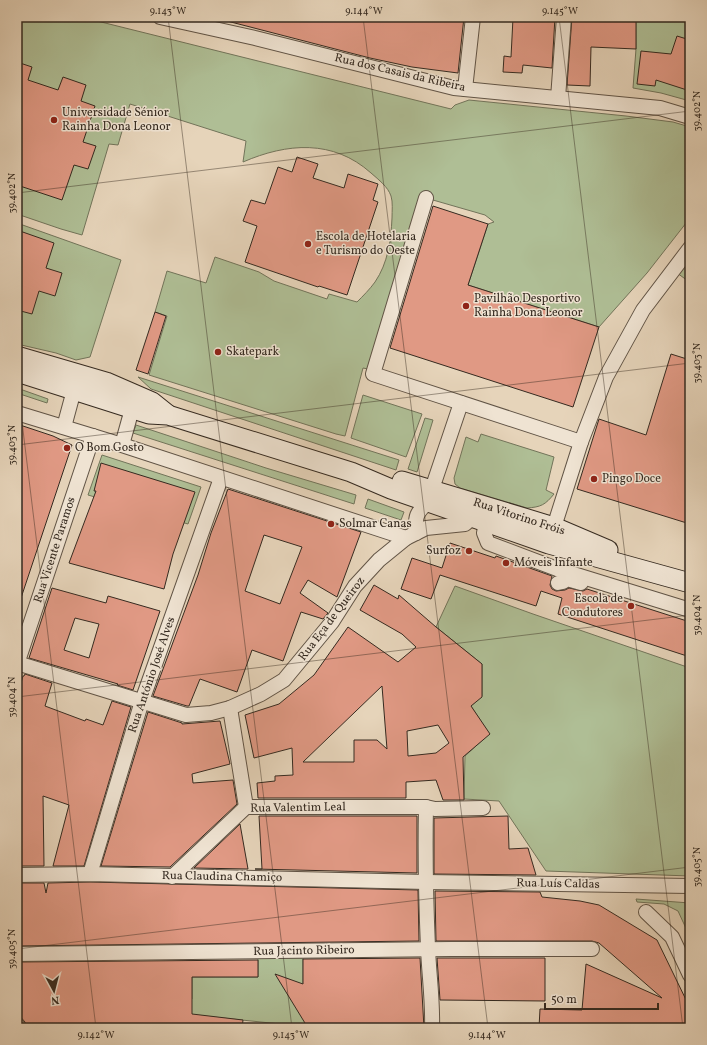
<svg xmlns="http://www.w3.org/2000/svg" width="707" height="1045" font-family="Vollkorn,serif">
	<rect width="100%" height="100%" fill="#e6d4ba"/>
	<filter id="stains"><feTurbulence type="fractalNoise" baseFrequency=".005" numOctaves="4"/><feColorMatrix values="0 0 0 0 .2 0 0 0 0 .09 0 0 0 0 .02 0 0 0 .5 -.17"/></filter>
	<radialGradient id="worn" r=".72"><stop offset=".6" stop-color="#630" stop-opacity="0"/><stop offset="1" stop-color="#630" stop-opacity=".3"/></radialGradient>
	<g fill="#afbe95" stroke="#72745a">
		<path d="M17,17H81L451,109L455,105L469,100L626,116L673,122L690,127V218L647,273L599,327L468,285L488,224L494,222L485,215L426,198L368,369L363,368L345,436L336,434L149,375L167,316L155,312L167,271L206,283L215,257L259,272L274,281L327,299L329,294L357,302C363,296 370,289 375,282C388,263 391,240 392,218C392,211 393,202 391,196C388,187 379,180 371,173C333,139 287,143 243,162L246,141L130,104L118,145L109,144L82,235L61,229L17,214Z"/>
		<path d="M636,17H690V101L661,93L633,88L636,49Z"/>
		<path d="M17,223L121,260L90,357L76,360L56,353L17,344Z"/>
		<path d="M690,248V281H688L673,270Z"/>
		<path d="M138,377L399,460L396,470L151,389Z"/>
		<path d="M17,388L48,399L47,403L17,393Z"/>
		<path d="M363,395L422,414L406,457L351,438Z"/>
		<path d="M425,418L433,420L417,472L408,469Z"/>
		<path d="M136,425L266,468L356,495L354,504L133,433Z"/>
		<path d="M481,434L554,457L546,490L554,494C545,505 541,507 527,508L460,488L455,484L454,478L466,437L478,442Z"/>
		<path d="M102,455L201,487L188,524L88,495Z"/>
		<path d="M368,499L404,512L401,520L365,508Z"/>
		<path d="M455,586L533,614L690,668V876L546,871L499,801L464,799L465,756L489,734L471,706L482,696V664L436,627Z"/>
		<path d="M636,899L690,903V942V937L678,911L664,904L637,902Z"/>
		<path d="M258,958H303V983L328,984L397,1028H318L51,1000L192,999V977H258Z"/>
	</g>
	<g fill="#e09984" stroke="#352a20" fill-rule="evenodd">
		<path d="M227,17H397L414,21L415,17H464L458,73L412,67L370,58L227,21Z"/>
		<path d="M528,17H555L552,68L523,65L522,73L503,72L504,56L511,57L513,18L528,19Z"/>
		<path d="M572,17H636V49L591,47L590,86L567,85Z"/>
		<path d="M677,36L690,40V91L656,80L655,86L637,84L641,51L671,54Z"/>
		<path d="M17,62L32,67L28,80L58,90L63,77L86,85L81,101L95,106L83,142L96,146L88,169L74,165L62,200L17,185Z"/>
		<path d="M297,157L318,164L313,178L344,188L348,174L378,184L373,200L378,202L347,295L319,286L318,287L245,262L257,226L243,221L251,200L265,204L278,167L292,172Z"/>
		<path d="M433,206L488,224L468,285L599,327L573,407L390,348Z"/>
		<path d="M17,230L54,243L46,268L62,273L55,296L39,291L32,314L17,310Z"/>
		<path d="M155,312L166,316L148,374L136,370Z"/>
		<path d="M671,354L690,360V524L577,489L599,419L646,435Z"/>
		<path d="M17,424L53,436L72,445L20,601H17Z"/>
		<path d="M101,463L195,492L173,554L164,589L69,563L96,491H94Z"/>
		<path d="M228,489L361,532L337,597L308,580L300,593L328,613L323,619L301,612L283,661L252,650L237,692L200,679L189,706H187L153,696L198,575L211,533ZM264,535L302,547L280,604L245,591Z"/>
		<path d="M450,543L495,558L496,556L552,576L550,585L552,589L556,591L565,590L569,588L583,591L587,589L690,622V657L558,614L562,598L541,591L536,606L440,575L431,599L401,589L412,558L442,568Z"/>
		<path d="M374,585L398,599L399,595L436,627L482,664V697L471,706L490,734L463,757L464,800H443L436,780L406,782V798H258L257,783L275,781V776L293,775L292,748L254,758L245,715L279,704L314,675L348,627L398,662L416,647L402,634L360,610ZM382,686L387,749L377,740H354V762H303ZM438,725L449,743L436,753L408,756L407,731Z"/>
		<path d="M52,588L106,603L108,596L160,611L133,690L117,685L118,684L29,658ZM75,618L99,624L89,658L64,650Z"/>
		<path d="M25,674L52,683L45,706L85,721L86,719L103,725L112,701L131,707L84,866H53L69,805L43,796L44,866H17V696L23,676H24Z"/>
		<path d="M148,712L182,723V724L220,721L230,764L192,774L193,783L233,780L237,804L170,867L101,866Z"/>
		<path d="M259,816H417V873L255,869H262Z"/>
		<path d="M508,816L509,849L528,848L536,875L434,874V818Z"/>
		<path d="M240,824L248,869L194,868Z"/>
		<path d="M90,882L418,890L419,941L17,946V883H44L46,893L48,883Z"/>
		<path d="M435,891L540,892L542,897L580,901L599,905L657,940L690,1008V1028H539L540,1009L582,1010L586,964L662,998L599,943L592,941H436Z"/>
		<path d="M420,958L424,1028H308L275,974L303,984V959Z"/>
		<path d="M437,958H545V1001L440,1000Z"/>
		<path d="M258,960V977H192V1014L243,1020L242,1028H26L25,1022L17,1013V962Z"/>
	</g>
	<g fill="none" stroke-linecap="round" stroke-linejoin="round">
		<defs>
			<g id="street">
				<path d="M160,17L255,38L454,88L660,108L690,117"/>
				<path d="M465,89L473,17"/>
				<path d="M558,98L564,17"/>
				<path d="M426,198L373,374L581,442"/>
				<path d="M17,413L122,445L406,538"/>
				<path d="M64,427L74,390"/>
				<path d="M122,445L132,409"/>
				<path d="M432,489L461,403"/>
				<path d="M486,522L484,533L488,543L557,569L690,610"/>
				<path d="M554,527L581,442L606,377L643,310L690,248"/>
				<path d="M416,533C415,517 416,512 429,502"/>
				<path d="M558,583L563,582L567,579L581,583"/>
				<path d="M17,663L186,715L211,713L230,708L261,694L284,680L332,622L355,586L379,560L406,538L426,528L465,524L472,518"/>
				<path d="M17,664L93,436"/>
				<path d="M230,708L246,807"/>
				<path d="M426,807C425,854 426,901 428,948C429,975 433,1001 432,1028"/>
				<path d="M90,874L142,701L221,478"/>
				<path d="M17,875L90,874L426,882L690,886"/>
				<path d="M172,877L246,807H426L435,809L483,808"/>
				<path d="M646,912L672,937L690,975"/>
				<path d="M17,954L451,949H592"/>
				<path d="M17,1025L18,1028"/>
			</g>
			<g id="secondary">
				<path d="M17,356L106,382L152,402L167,414"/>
				<path d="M17,372L149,414L168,415L351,472L391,489L549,544L690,583"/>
				<path d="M402,481L554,527L608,550"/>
			</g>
		</defs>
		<use href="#street" stroke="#615446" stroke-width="16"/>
		<use href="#secondary" stroke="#352a20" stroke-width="21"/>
		<use href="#street" stroke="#efe3d2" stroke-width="14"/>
		<use href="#secondary" stroke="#efe3d2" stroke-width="19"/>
	</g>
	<path fill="none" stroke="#352a20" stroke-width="1" stroke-opacity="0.45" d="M168,17L292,1028M363,17L488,1028M559,17L683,1028M17,193L690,111M17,381L96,1028M17,445L690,363M17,697L690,615M17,949L690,867"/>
	<g fill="#8f2418" stroke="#efe3d2" stroke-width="1.5">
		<circle cx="54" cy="120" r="4"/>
		<circle cx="308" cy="244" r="4"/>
		<circle cx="466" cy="306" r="4"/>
		<circle cx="218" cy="352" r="4"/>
		<circle cx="67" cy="448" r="4"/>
		<circle cx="594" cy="479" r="4"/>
		<circle cx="331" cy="524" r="4"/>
		<circle cx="469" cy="551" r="4"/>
		<circle cx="506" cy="563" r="4"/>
		<circle cx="631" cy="606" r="4"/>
	</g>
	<g text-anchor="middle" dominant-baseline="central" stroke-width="3" stroke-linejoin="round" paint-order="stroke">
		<g font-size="12" fill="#352a20" stroke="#efe3d2">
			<text transform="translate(400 73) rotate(13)">Rua dos Casais da Ribeira</text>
			<text transform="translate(519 517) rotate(18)">Rua Vitorino Fróis</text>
			<text transform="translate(55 550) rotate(-72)">Rua Vicente Paramos</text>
			<text transform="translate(332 619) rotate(-53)">Rua Eça de Queiroz</text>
			<text transform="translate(152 675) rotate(-71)">Rua António José Alves</text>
			<text transform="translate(298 808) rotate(-1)">Rua Valentim Leal</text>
			<text transform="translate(222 877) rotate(1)">Rua Claudina Chamiço</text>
			<text transform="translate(558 884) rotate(1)">Rua Luís Caldas</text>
			<text transform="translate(304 951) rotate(-1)">Rua Jacinto Ribeiro</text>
		</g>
		<g font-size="12" fill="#352a20" stroke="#efe3d2" text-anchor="start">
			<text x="62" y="113">Universidade Sénior<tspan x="62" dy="14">Rainha Dona Leonor</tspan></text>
			<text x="316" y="237">Escola de Hotelaria<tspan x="316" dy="14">e Turismo do Oeste</tspan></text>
			<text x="474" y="299">Pavilhão Desportivo<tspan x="474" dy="14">Rainha Dona Leonor</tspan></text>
			<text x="226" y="352">Skatepark</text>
			<text x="75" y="448">O Bom Gosto</text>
			<text x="602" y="479">Pingo Doce</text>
			<text x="339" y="524">Solmar Canas</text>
			<text x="461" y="551" text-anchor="end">Surfoz</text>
			<text x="514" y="563">Móveis Infante</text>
			<text x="623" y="599" text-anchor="end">Escola de<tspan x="623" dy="14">Condutores</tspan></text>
		</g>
	</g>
	<rect width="707" height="1045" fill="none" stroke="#e6d4ba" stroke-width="44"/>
	<g transform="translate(54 991) rotate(173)" stroke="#efe3d2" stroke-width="3" paint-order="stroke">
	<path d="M0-3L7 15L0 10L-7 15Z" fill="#352a20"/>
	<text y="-6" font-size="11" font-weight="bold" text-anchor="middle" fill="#352a20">N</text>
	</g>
	<path d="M545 1003v6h113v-6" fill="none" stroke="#352a20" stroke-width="2"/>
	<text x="551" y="1003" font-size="12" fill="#352a20" stroke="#efe3d2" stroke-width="3" paint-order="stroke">50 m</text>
	<rect x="22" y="22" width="663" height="1001" fill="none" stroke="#352a20" stroke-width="1.5"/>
	<g font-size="10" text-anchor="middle" fill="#352a20">
		<text x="168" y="14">9.143°W</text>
		<text x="364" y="14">9.144°W</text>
		<text x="560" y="14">9.145°W</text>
		<text transform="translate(696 111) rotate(-90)" y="4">39.402°N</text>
		<text transform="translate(11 193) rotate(-90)" y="4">39.402°N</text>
		<text transform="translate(696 363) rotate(-90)" y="4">39.403°N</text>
		<text transform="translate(11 445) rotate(-90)" y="4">39.403°N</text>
		<text transform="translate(696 615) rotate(-90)" y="4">39.404°N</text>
		<text transform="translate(11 697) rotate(-90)" y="4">39.404°N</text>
		<text transform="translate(696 867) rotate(-90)" y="4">39.405°N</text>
		<text transform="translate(11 949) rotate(-90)" y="4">39.405°N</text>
		<text x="96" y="1038">9.142°W</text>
		<text x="291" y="1038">9.143°W</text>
		<text x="487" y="1038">9.144°W</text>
	</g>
	<rect width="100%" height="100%" filter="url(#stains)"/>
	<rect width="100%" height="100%" fill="url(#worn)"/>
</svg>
